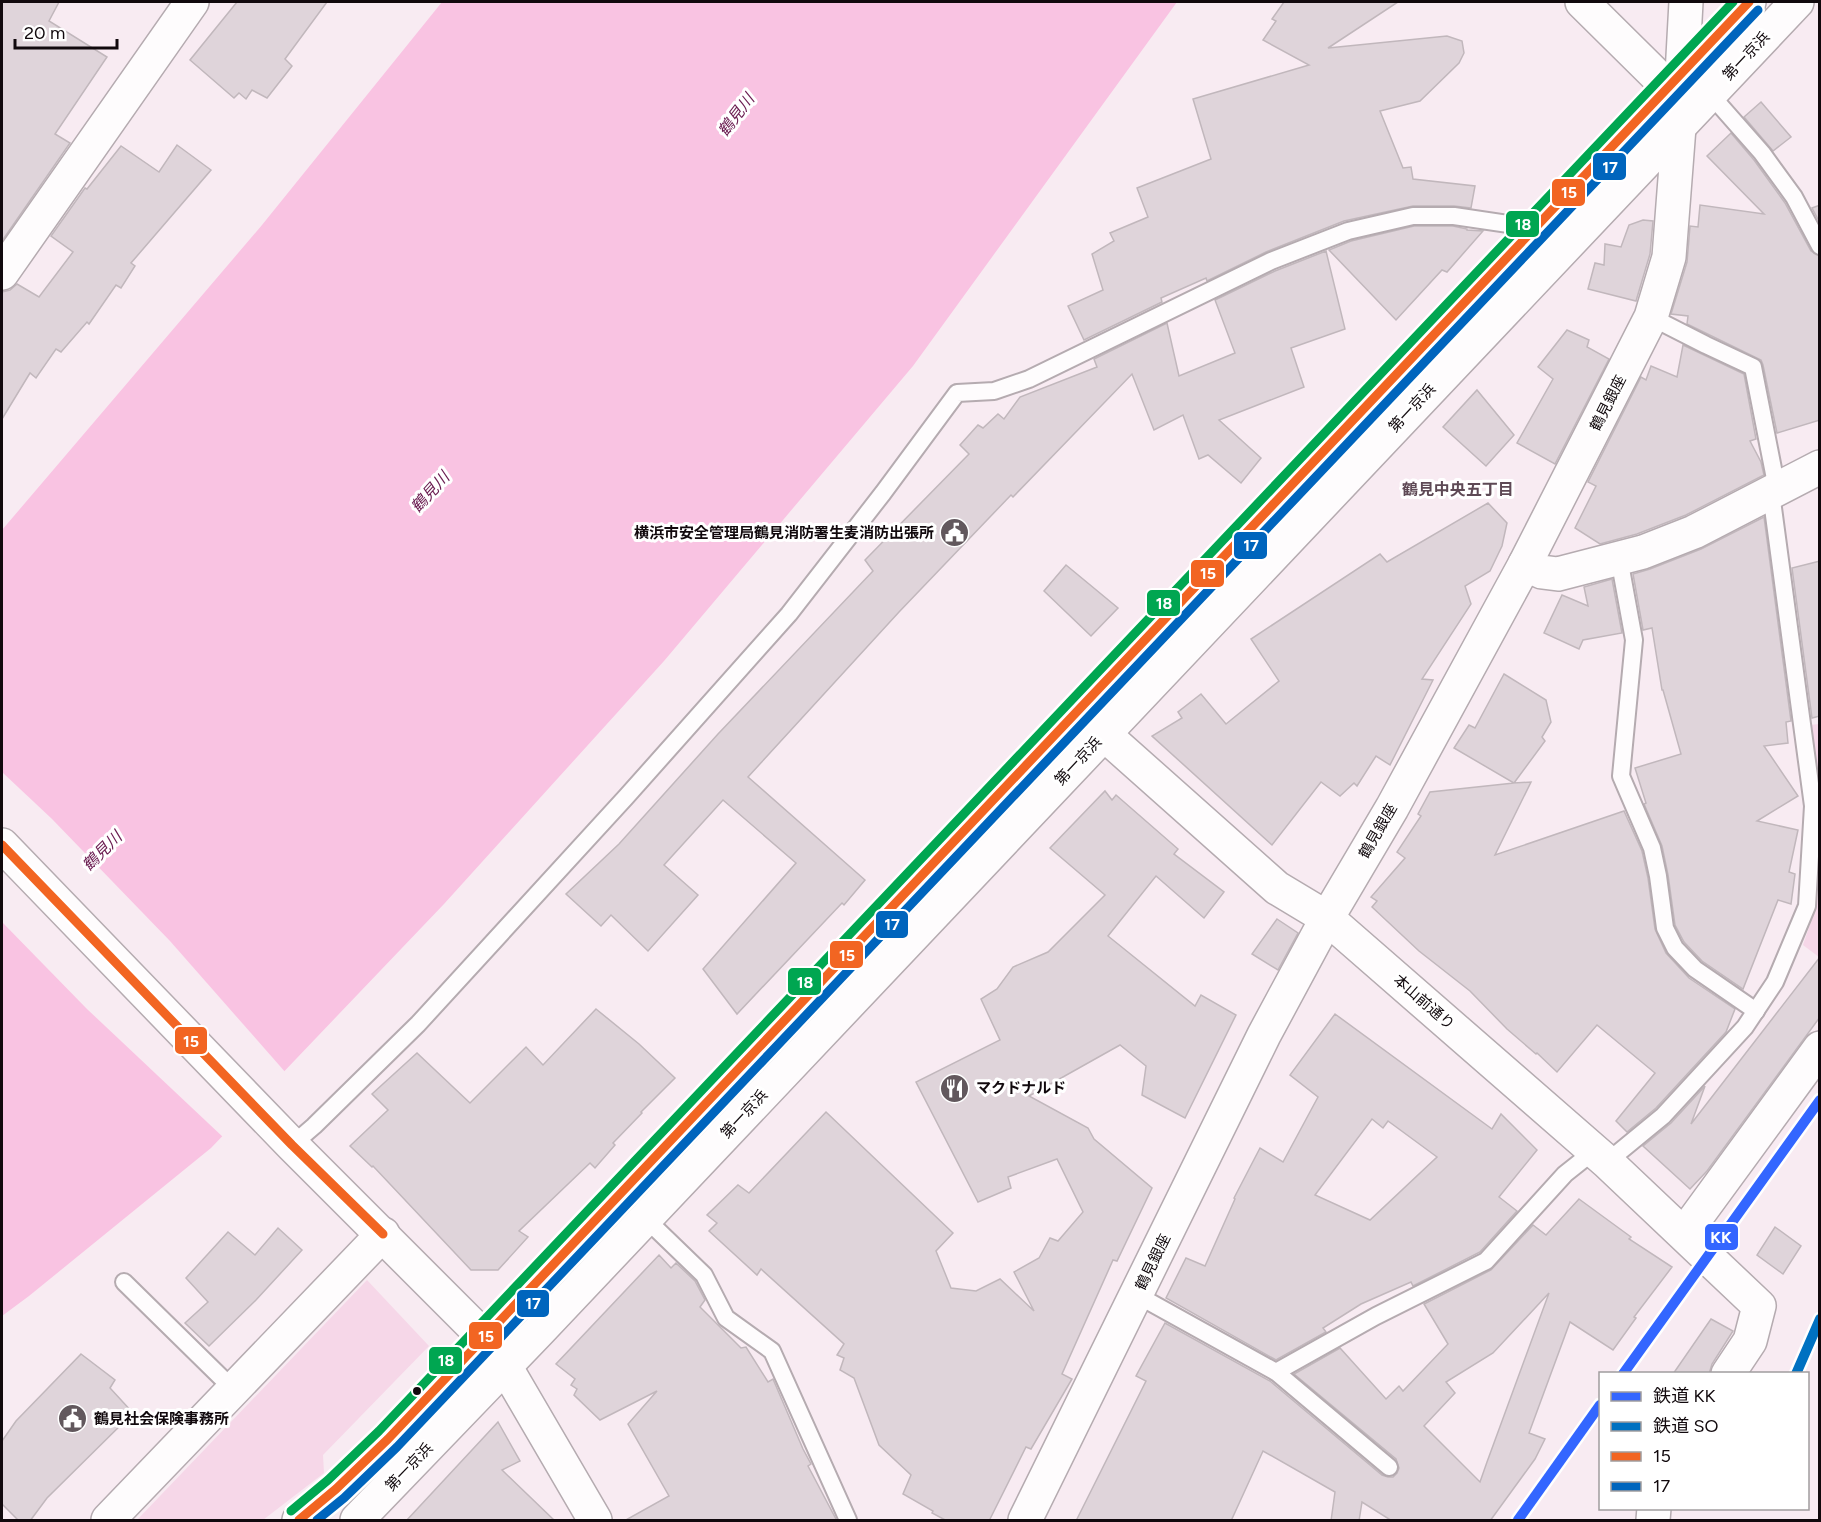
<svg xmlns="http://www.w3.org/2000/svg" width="1821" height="1522" font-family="Figtree,'Noto Sans JP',sans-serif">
	<rect width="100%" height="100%" fill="#f8ebf2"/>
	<g fill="#f6d7e8">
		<path d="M1819,724V808L1810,725Z"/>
		<path d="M1819,877V957L1803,945L1817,904Z"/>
		<path d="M367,1280L429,1346L323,1455L324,1473L263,1520H137Z"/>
	</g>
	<path fill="#f9c3e2" d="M442,2H1177L913,366L664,661L444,904L211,1148L29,1296L2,1316V530L262,225Z"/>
	<path fill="#f8ebf2" d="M2,772L52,819L170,941L286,1073L224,1138L87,1009L2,922Z"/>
	<g fill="#dfd4da" stroke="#c1b7bc" stroke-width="1.5" fill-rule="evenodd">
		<path d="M2,2H59L49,21L107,57L55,134L70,143L2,241Z"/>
		<path d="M237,2H327L285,59L292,66L267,98L252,90L246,99L239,93L234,98L190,60Z"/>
		<path d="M1284,2H1398L1328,48L1447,36L1462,41L1464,53L1459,63L1420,101L1380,111L1403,168L1411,167L1413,179L1475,186L1471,208L1454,206H1413L1344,221L1266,252L1207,281L1206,278L1161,298L1162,302L1084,340L1068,306L1103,290L1092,254L1114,241L1110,233L1148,217L1137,188L1211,159L1193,99L1309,65L1263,40L1276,21L1272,19Z"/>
		<path d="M1761,102L1791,137L1773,151L1744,117Z"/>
		<path d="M1731,133L1754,160L1785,203L1811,251L1820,256V420L1777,433L1763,365L1761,360L1687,324L1688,316L1671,314L1687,262L1690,226L1698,227L1700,205L1764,214L1707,156Z"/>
		<path d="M177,145L211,170L131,263L135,266L121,288L116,285L89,324L87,322L61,352L56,349L36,378L30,373L2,419V292L10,290L17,284L39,297L73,252L51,236L85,188L87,189L121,146L159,172Z"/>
		<path d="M1820,205V223L1812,208Z"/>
		<path d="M1643,220L1653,221L1650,254L1636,301L1588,289L1595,263L1604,265L1605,244L1621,247L1629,225Z"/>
		<path d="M1414,226H1453L1467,229V230L1483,231L1447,272L1442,270L1396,320L1329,250L1351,241Z"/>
		<path d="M1326,251L1345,329L1291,348L1304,387L1219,420L1261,458L1241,483L1208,455L1199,459L1183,415L1154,430L1132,374L1013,497L1011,495L899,612L748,777L865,880L844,905L842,903L737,1014L703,969L796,863L723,800L664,865L698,895L648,951L611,915L601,926L566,894L619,844L718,734L873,571L865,560L969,454L960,445L978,425L983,428L998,414L1004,419L1020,397L1097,367L1094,359L1167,323L1179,376L1235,353L1215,300L1275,271Z"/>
		<path d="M1567,330L1589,340L1587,347L1609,359L1555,464L1517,443L1553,379L1538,367Z"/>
		<path d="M1683,345L1744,374L1756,439L1750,441L1761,462L1764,475L1686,515L1637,534L1600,544L1575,528L1596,486L1588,482L1641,377L1646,380L1651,366L1677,377Z"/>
		<path d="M1477,390L1514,435L1486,466L1443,427Z"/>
		<path d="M1488,503L1507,523L1502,546L1490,571L1465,586L1471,604L1422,679L1433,680L1390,765L1376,756L1357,786L1354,783L1340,796L1321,782L1272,845L1152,736L1182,718L1178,712L1201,694L1226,724L1279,681L1251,639L1380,554L1387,562Z"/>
		<path d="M1764,517L1791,721L1786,722L1788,743L1764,746L1798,796L1757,821L1798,830L1789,872L1795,874L1791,904L1778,900L1743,989L1702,961L1684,942L1675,925L1668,875L1662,846L1644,804L1646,803L1635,768L1681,754L1663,690H1662L1652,628L1643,630L1633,574L1650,569L1701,549Z"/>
		<path d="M1820,561V716L1812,718L1792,568Z"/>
		<path d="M1066,565L1118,608L1091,636L1044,591Z"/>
		<path d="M1612,579L1622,633L1583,640L1579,649L1544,633L1562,595L1588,606L1584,587Z"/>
		<path d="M1504,674L1546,700L1551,722L1542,737L1545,741L1514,783L1531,782L1495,855L1624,811L1642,851L1648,878L1655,929L1666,953L1689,978L1735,1009L1726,1032L1656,1108L1627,1132L1616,1121L1655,1073L1597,1025L1557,1072L1537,1053L1536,1054L1507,1029L1470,991L1419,951L1372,907L1377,901L1371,897L1405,858L1397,852L1421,816L1418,814L1430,792L1514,783L1454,748L1469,725L1475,728Z"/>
		<path d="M1105,791L1112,800L1116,795L1178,849L1174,854L1224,892L1204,918L1156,876L1108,936L1195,1006L1201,995L1236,1015L1185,1118L1142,1095L1146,1066L1120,1045L1029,1096L1088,1128L1094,1139L1152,1188L1117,1261L1113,1260L1062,1374L1072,1379L1031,1449L1026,1447L989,1521H947L932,1513L933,1511L903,1494L911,1475L879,1445L854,1378L840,1370L844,1358L837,1355L844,1344L761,1269L757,1275L709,1231L717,1223L707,1215L738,1185L749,1193L826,1112L953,1233L936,1251L951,1288L976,1291L1000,1279L1034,1311L1014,1272L1039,1258L1050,1238L1058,1241L1083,1212L1057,1159L1008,1177L1011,1188L978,1202L916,1082L1000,1040L981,999L997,989L1013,967L1048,952L1105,895L1050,848Z"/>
		<path d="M1277,919L1298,933L1278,970L1252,954Z"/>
		<path d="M1820,957V1017L1707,1171L1690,1189L1643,1146L1671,1123L1705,1086L1691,1124Z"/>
		<path d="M596,1009L639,1044L675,1078L641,1112L642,1113L613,1143L615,1145L595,1168L590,1163L519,1231L528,1237L498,1270H471L373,1166L372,1167L350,1146L388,1110L372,1094L417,1053L470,1103L526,1047L543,1065Z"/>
		<path d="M1335,1014L1492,1129L1501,1114L1537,1150L1499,1197L1517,1211L1480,1252L1413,1286L1411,1282L1361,1304L1323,1328L1326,1332L1276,1360L1166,1298L1186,1258L1205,1266L1235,1199L1234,1198L1260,1148L1283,1162L1318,1097L1290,1075ZM1372,1119L1383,1128L1388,1121L1437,1157L1370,1220L1315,1195Z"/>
		<path d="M1579,1199L1631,1237L1629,1239L1672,1267L1634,1317L1636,1318L1613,1350L1570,1322L1529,1433L1545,1439L1535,1459L1490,1521H1392L1362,1502L1359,1521H1331L1335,1492L1263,1451L1231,1521H1076L1146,1381L1136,1376L1165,1323L1270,1381L1382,1475L1388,1477H1393L1397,1473L1399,1468L1396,1459L1294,1374L1340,1348L1386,1399L1399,1386L1403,1391L1448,1344L1424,1304L1491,1270L1533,1225L1546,1235ZM1549,1293L1487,1462L1480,1482L1424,1426L1455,1393L1446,1382L1493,1353Z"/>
		<path d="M1775,1227L1801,1246L1783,1274L1757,1255Z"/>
		<path d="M278,1228L302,1250L256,1300L209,1346L185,1323L208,1302L186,1278L228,1232L255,1255Z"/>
		<path d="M659,1255L671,1268L676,1263L695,1281L705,1300L700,1307L741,1348L746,1347L768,1382L773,1379L803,1449L811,1464L808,1466L837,1521H624L669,1496L628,1424L657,1391L600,1420L574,1395L577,1389L571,1385L575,1379L556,1364Z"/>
		<path d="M1711,1319L1733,1331L1712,1364L1709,1374H1673Z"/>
		<path d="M81,1354L115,1380L110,1388L133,1413L47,1498L30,1521H19L2,1504V1441L16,1421Z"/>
		<path d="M498,1422L520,1461L502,1470L555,1521H406Z"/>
	</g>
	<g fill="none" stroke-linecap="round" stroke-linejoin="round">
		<defs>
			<g id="lane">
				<path d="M1710,94L1762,153L1794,197L1820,246"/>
				<path d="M1651,317L1706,345L1753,367L1777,489"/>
				<path d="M1619,558L1634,640L1621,776L1652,848L1658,876L1665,928L1675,948L1695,969L1756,1011"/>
				<path d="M292,1145L314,1126L418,1024L626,797L789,614L883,493L957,393L994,391L1029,379L1271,261L1348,231L1413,216H1454L1535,228"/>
				<path d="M1607,1162L1663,1116L1745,1027L1775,982L1807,906L1813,806L1771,493"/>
				<path d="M645,1218L704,1275L726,1318L772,1351L848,1520"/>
				<path d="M124,1282L234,1390"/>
				<path d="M1137,1295L1276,1372L1389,1467"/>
				<path d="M1276,1372L1376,1316L1486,1261L1565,1174L1594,1151"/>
			</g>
			<g id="street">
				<path d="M2,273L192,2"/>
				<path d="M1525,564L1542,572L1558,574L1643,552L1694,532L1820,467"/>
				<path d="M1078,711L1277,888L1327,918L1607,1162L1759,1306L1750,1341L1728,1374"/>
				<path d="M1684,1234L1820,1048"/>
				<path d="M505,1366L595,1520"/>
				<path d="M108,1520L383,1234"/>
				<path d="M1025,1520L1264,1035L1327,918L1392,808L1525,564L1651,317L1669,257L1679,127"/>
				<path d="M1653,1520L1654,1508"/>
			</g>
			<g id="secondary">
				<path d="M1582,2L1668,87L1679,127"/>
				<path d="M1681,93L1686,2"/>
				<path d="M2,845L292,1145L484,1337L505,1366"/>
			</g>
			<g id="highway">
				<path d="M299,1520L336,1489L388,1439L1749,2"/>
				<path d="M357,1520L539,1331L1797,2"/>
			</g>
		</defs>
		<use href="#lane" stroke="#b5abb0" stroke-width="20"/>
		<use href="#street" stroke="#b5abb0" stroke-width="36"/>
		<use href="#secondary" stroke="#b5abb0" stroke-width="36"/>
		<use href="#highway" stroke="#b5abb0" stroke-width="36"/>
		<use href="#lane" stroke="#fefcfd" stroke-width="16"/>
		<use href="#street" stroke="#fefcfd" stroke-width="33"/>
		<use href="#secondary" stroke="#fefcfd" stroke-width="33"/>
		<use href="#highway" stroke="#fefcfd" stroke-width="33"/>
		<defs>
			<g id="bus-1">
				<path d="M2,845L292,1145L383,1234"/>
				<path d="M299,1520L336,1489L388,1439L1749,2"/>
			</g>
			<path id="bus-2" d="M317,1520L344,1498L397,1447L1758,10"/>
			<path id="bus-3" d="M291,1511L328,1480L379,1431L1733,2"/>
		</defs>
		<use href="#bus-1" stroke="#fff" stroke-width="14"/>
		<use href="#bus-2" stroke="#fff" stroke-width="14"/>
		<use href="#bus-3" stroke="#fff" stroke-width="14"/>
		<use href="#bus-1" stroke="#f26522" stroke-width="9"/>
		<use href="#bus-2" stroke="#0065bd" stroke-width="9"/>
		<use href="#bus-3" stroke="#00a651" stroke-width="9"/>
		<defs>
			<g id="rail-1">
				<path d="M1623,1374L1820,1100"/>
				<path d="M1518,1520L1600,1405"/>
			</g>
			<path id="rail-2" d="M1796,1374L1820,1319"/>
		</defs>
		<use href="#rail-1" stroke="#fff" stroke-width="15"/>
		<use href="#rail-2" stroke="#fff" stroke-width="15"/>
		<use href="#rail-1" stroke="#36f" stroke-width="10"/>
		<use href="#rail-2" stroke="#0071c1" stroke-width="10"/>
	</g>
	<defs>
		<symbol id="civic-disc" viewBox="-11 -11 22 22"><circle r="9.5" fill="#62585d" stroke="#fff"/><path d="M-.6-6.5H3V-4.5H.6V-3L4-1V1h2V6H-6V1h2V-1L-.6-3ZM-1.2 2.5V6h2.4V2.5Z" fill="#fff"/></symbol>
		<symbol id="restaurant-disc" viewBox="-11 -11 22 22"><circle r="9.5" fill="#62585d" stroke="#fff"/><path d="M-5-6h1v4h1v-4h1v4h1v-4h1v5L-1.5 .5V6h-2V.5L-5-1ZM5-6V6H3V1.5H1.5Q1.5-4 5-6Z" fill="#fff"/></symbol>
	</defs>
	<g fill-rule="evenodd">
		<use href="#civic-disc" x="938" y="516" width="33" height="33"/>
		<use href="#restaurant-disc" x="938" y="1072" width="33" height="33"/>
		<use href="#civic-disc" x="56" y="1402" width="33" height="33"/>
	</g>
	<circle fill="#11090d" stroke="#fff" stroke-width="2" cx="417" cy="1391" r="5"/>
	<g text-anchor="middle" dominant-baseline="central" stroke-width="6" stroke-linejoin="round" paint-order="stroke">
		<g font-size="15" fill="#11090d" stroke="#fff">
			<text transform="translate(1746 56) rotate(-47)">第一京浜</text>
			<text transform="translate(1608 403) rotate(-63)">鶴見銀座</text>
			<text transform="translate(1412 408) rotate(-47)">第一京浜</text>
			<text transform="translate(1078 761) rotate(-47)">第一京浜</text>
			<text transform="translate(1378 831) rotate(-60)">鶴見銀座</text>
			<text transform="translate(1424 1002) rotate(41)">本山前通り</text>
			<text transform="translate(744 1114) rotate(-47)">第一京浜</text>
			<text transform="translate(1153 1262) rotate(-64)">鶴見銀座</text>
			<text transform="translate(409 1467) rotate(-46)">第一京浜</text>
		</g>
		<g font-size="15" font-weight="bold" fill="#11090d" stroke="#fff" text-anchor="start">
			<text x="934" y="533" text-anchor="end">横浜市安全管理局鶴見消防署生麦消防出張所</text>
			<text x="976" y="1088">マクドナルド</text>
			<text x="94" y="1419">鶴見社会保険事務所</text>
		</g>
		<g font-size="16" font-style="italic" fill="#6a1b50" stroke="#fff">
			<text transform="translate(736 115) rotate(-53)">鶴見川</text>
			<text transform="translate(430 492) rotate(-48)">鶴見川</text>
			<text transform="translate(102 851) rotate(-45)">鶴見川</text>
		</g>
		<g font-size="16" font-weight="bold" fill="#5e4955" stroke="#fff">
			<text x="1458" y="489">鶴見中央五丁目</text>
		</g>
	</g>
	<g stroke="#fff" stroke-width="2">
		<rect x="1592" y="152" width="35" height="29" rx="6" fill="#0065bd"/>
		<rect x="1551" y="178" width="35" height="29" rx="6" fill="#f26522"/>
		<rect x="1505" y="210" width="35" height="28" rx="6" fill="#00a651"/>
		<rect x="1233" y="531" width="35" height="29" rx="6" fill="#0065bd"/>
		<rect x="1190" y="559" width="35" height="29" rx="6" fill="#f26522"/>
		<rect x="1146" y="589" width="35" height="28" rx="6" fill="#00a651"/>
		<rect x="875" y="910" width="34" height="29" rx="6" fill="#0065bd"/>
		<rect x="829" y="940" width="35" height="29" rx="6" fill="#f26522"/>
		<rect x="787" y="967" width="35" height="29" rx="6" fill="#00a651"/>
		<rect x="174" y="1026" width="34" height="29" rx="6" fill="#f26522"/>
		<rect x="1704" y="1223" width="35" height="28" rx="6" fill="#36f"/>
		<rect x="516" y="1289" width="34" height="29" rx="6" fill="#0065bd"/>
		<rect x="468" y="1321" width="35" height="29" rx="6" fill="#f26522"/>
		<rect x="428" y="1346" width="35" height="29" rx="6" fill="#00a651"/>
	</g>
	<g font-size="16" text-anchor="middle" font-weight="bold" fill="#fff">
		<text x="1610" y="173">17</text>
		<text x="1569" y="198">15</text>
		<text x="1523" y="230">18</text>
		<text x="1251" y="551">17</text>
		<text x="1208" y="579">15</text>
		<text x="1164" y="609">18</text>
		<text x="892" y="930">17</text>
		<text x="847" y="961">15</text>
		<text x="805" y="988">18</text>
		<text x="191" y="1047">15</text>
		<text x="1721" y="1243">KK</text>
		<text x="533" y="1309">17</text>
		<text x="486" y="1342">15</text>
		<text x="446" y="1366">18</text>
	</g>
	<rect width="1821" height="1522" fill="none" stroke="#11090d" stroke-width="6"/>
	<rect x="1599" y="1372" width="210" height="138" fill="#ffffff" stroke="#a09d9e" stroke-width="1.5"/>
	<rect x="1611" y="1392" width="30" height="9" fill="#3366ff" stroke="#a09d9e" stroke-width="1.5"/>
	<text x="1653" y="1402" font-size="18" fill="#11090d">鉄道 KK</text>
	<rect x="1611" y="1422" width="30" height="9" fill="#0071c1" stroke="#a09d9e" stroke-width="1.5"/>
	<text x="1653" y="1432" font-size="18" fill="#11090d">鉄道 SO</text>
	<rect x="1611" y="1452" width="30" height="9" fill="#f26522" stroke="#a09d9e" stroke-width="1.5"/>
	<text x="1653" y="1462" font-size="18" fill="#11090d">15</text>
	<rect x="1611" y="1482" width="30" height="9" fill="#0065bd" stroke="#a09d9e" stroke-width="1.5"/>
	<text x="1653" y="1492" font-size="18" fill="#11090d">17</text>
	<path d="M15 39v9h102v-9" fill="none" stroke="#11090d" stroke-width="3"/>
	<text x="24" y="39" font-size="18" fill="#11090d" stroke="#ffffff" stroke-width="4.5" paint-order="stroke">20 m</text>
</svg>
